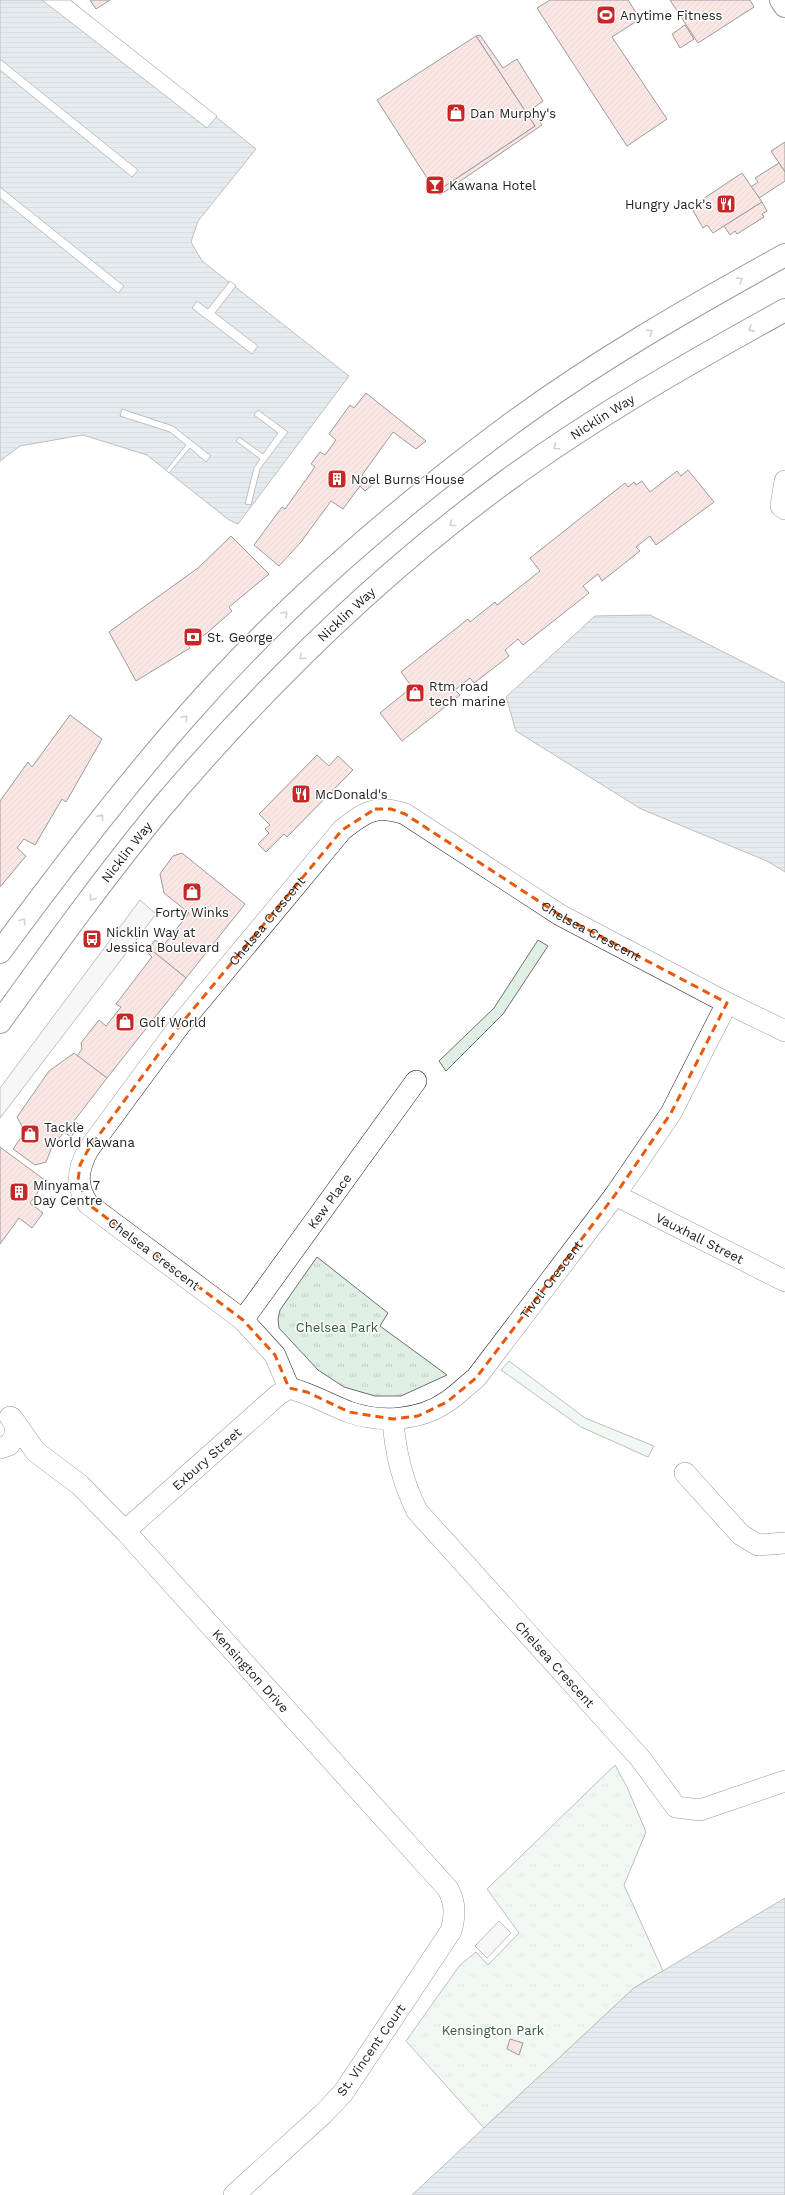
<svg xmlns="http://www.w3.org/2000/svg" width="785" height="2195" font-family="'Work Sans',sans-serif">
	<defs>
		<pattern id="park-tufts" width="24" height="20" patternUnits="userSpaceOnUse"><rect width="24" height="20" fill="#e0efe3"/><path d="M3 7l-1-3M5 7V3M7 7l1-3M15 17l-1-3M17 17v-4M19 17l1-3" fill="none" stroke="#c0cdc2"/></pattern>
		<pattern id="water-rules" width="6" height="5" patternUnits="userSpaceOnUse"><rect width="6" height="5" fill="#c7d3dd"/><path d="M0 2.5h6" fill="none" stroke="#abb5bd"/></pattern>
		<pattern id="building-hatch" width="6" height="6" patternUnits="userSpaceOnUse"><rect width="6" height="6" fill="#f3c9c0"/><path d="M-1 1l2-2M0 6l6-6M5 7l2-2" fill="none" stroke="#d0aca5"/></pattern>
	</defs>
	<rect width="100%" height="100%" fill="#fff"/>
	<g fill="#e0efe3" stroke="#6f6f6f">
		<path d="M538,940L548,946L503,1014L446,1071L439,1061L494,1008Z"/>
		<path d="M509,1361L585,1418L654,1446L648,1457L581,1427L501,1370Z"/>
	</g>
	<g fill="url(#park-tufts)" stroke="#6f6f6f">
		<path d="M317,1257L388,1313L380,1326L447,1375L401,1396H375L344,1387L318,1370L279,1328L278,1319L280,1310Z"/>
		<path d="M615,1765L627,1787L646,1832L624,1885L663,1971L634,1988L484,2128L406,2041L460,1965L476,1952L488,1965L519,1933L487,1889Z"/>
	</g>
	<g fill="#ededed" stroke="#6f6f6f">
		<path d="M140,900L156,914L0,1118V1088Z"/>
		<path d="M499,1921L511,1933L487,1958L475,1946Z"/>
	</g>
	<g fill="url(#water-rules)" stroke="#6f6f6f">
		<path d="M0,0H70L256,149L198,221L191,242L202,261L349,376L238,524L229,520L147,455L83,435L20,446L0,461Z"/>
		<path d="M650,615L785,683V872L767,861L641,809L516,731L506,697L595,616Z"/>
		<path d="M785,1898V2195H412L634,1988Z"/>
	</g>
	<g fill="#fff" stroke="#6f6f6f">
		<path d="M42,0H70L217,116L207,128Z"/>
		<path d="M0,59L138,170L132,177L0,70Z"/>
		<path d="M0,187L124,286L118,293L0,198Z"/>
		<path d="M230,281L236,286L215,313L258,346L252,354L192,308L197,301L208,309Z"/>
		<path d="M122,409L173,426L211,456L206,462L190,448L169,473L166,470L186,445L170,432L120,416Z"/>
		<path d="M258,410L288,432L260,469L251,505L245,504L254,468L260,459L236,441L239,437L263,454L278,433L254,415Z"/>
	</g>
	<g fill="url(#building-hatch)" stroke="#222">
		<path d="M90,0H110L96,9Z"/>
		<path d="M550,0H628L640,19L612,37L667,119L627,146L537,8Z"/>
		<path d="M670,0H750L754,7L698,43Z"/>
		<path d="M685,25L694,39L680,48L672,34Z"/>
		<path d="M480,35L503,68L517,59L543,101L531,110L542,125L440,195L436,192L535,126L476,36Z"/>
		<path d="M476,36L535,126L436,192L377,100Z"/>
		<path d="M785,142V172L771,151Z"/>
		<path d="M779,163L785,172V181L759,198L751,187L758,182L755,178Z"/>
		<path d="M742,173L762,202L713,233L707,225L703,228L691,207Z"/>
		<path d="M762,202L767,211L762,214L764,217L737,234L735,231L730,235L724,226Z"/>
		<path d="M366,393L426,441L416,449L393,432L362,475L373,484L365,491L360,486L343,509L331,501L301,542L279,566L254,545L282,507L285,509L315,467L311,464L320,452L325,455L336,440L329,434L350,405L354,408Z"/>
		<path d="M688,470L714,502L656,545L650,536L636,547L640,551L602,581L598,574L583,586L589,593L523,645L518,639L505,650L509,656L474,683L470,678L455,690L460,695L402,741L380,713L412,687L401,672L468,619L470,622L495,602L497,605L540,571L530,558L625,483L628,487L634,482L636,485L642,481L650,492L677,471L681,476Z"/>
		<path d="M231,536L269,574L229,607L232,611L207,633L188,646L190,648L136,681L109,632L198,568Z"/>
		<path d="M70,715L102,739L66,802L62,799L35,845L24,839L17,848L26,856L0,887V801L28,762L32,767Z"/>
		<path d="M317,755L329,766L338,756L353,770L287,837L284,834L266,852L258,844L269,833L265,829L270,825L259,814Z"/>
		<path d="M182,853L245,904L186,978L149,948L155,940L163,946L189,913L164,893L160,874L173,856Z"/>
		<path d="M149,948L186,978L107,1078L77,1056L82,1049L81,1043L99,1020L106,1026L121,1007L116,1004L152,957L148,953Z"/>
		<path d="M74,1053L107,1078L74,1121L80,1125L71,1137L64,1132L52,1147L46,1162L35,1165L13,1149L25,1132L17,1117L49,1071Z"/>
		<path d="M0,1147L46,1181L30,1203L43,1213L32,1228L19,1218L0,1244Z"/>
		<path d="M510,2039L523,2043L519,2055L507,2049Z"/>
	</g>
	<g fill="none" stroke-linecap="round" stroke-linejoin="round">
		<defs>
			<g id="minor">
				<path d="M785,481L781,506L785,509"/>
				<path id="s1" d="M615,1195L785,1281"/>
				<path id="s2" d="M243,1320L416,1081"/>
				<path id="s3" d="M289,1388L275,1355L243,1320L88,1204C75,1185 78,1169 88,1150L180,1025L342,830C365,812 376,804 405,814L560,915L727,1003L785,1031"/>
				<path id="s4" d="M289,1388C310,1393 328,1404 349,1412C380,1423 420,1421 448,1401C458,1394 467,1385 476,1378L615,1195L671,1113L727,1003"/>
				<path id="s5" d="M12,1418L36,1452L80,1485L125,1531L448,1889C456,1904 455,1916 451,1931L343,2093L323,2114L234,2195"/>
				<path id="s6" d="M393,1419C395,1452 402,1481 417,1511L640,1758L676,1807L700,1810L785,1781"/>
				<path d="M0,1448L9,1445C17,1436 18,1426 10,1417"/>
				<path d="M685,1473L741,1535L758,1545L785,1543"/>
				<path id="s7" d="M125,1531L278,1395L289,1388"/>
			</g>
			<path id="major" d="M781,0L785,6"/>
			<g id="highway">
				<path d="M0,952C59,872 119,793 185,718C279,610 390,514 504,429C593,363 689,308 785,255"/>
				<path id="s8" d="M0,1022C52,950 105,876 162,807C264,687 378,575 505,482C594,417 689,363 785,310"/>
			</g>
		</defs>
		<use href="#minor" stroke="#222" stroke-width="22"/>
		<use href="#major" stroke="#222" stroke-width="24"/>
		<use href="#highway" stroke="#222" stroke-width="24"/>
		<use href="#minor" stroke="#fff" stroke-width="21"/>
		<use href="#major" stroke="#fff" stroke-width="22"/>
		<use href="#highway" stroke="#fff" stroke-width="22"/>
	</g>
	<defs><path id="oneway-chevron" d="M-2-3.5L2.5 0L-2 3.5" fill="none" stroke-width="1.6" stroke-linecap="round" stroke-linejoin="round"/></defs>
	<g stroke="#9c9c9c">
		<use href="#oneway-chevron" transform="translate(740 280) rotate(-29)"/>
		<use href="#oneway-chevron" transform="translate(751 329) rotate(151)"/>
		<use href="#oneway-chevron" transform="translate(650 332) rotate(-32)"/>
		<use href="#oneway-chevron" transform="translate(556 447) rotate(145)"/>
		<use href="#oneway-chevron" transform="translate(452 524) rotate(142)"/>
		<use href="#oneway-chevron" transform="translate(285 614) rotate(-44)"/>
		<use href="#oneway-chevron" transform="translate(302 657) rotate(137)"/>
		<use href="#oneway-chevron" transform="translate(185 718) rotate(-49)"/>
		<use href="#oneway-chevron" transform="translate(101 817) rotate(-51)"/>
		<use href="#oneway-chevron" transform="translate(92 898) rotate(127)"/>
		<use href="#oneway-chevron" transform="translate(23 921) rotate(-54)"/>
	</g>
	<path d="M0 0H785V2195H0ZM375,809H391L405,814L560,915L727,1003L671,1113L615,1195L476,1378L447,1402L418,1416L393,1419L349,1412L307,1392L289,1388L275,1355L243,1320L88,1204L78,1181L80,1165L88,1150L180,1025L342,830Z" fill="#fff" fill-opacity=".55" fill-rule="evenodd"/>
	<path fill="none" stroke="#e8590c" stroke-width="3" stroke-dasharray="8 5" stroke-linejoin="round" d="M375,809H391L405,814L560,915L727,1003L671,1113L615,1195L476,1378L447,1402L418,1416L393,1419L349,1412L307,1392L289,1388L275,1355L243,1320L88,1204L78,1181L80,1165L88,1150L180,1025L342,830Z"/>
	<defs>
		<symbol id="stadium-square" viewBox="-11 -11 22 22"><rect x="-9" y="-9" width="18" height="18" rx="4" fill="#c62828" stroke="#fff"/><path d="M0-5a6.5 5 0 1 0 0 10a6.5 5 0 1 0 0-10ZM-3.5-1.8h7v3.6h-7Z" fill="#fff"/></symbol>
		<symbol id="shop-square" viewBox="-11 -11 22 22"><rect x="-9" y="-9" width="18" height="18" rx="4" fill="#c62828" stroke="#fff"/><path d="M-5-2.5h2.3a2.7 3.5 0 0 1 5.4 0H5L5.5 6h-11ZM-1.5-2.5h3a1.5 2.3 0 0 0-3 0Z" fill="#fff"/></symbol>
		<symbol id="bar-square" viewBox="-11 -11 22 22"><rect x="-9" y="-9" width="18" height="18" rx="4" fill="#c62828" stroke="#fff"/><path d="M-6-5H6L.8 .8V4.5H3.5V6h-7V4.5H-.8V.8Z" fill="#fff"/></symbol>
		<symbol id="restaurant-square" viewBox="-11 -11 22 22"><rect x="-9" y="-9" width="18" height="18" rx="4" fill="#c62828" stroke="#fff"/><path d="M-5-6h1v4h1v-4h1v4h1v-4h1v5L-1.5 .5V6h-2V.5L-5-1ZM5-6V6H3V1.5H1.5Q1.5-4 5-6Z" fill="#fff"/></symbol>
		<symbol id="building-square" viewBox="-11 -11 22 22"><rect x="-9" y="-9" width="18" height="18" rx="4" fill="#c62828" stroke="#fff"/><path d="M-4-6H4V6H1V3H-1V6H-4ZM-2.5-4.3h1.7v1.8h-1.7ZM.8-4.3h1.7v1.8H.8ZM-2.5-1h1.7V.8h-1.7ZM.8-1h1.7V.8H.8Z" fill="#fff"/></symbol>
		<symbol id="bank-square" viewBox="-11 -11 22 22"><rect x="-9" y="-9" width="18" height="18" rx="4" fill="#c62828" stroke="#fff"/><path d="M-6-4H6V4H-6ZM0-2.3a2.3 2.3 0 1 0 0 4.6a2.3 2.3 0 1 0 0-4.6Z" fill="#fff"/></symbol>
		<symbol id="bus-square" viewBox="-11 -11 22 22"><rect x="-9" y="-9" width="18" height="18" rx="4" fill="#c62828" stroke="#fff"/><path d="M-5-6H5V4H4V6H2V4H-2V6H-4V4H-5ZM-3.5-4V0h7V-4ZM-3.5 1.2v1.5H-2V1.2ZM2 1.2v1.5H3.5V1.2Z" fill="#fff"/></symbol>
	</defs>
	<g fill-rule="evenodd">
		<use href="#stadium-square" x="595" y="4" width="22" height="22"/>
		<use href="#shop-square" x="445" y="102" width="22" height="22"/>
		<use href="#bar-square" x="424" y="174" width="22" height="22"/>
		<use href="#restaurant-square" x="715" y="193" width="22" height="22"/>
		<use href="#building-square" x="326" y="468" width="22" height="22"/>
		<use href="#bank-square" x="182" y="626" width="22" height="22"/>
		<use href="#shop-square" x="404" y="682" width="22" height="22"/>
		<use href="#restaurant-square" x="290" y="783" width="22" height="22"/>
		<use href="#shop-square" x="181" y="881" width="22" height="22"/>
		<use href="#bus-square" x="81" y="928" width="22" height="22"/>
		<use href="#shop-square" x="114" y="1011" width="22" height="22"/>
		<use href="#shop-square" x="19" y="1123" width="22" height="22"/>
		<use href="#building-square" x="8" y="1181" width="22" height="22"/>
	</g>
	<g text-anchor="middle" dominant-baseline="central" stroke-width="3" stroke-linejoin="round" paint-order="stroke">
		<g font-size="13" fill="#222" stroke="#fff" text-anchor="start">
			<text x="620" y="15">Anytime Fitness</text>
			<text x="470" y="113">Dan Murphy's</text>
			<text x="449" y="185">Kawana Hotel</text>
			<text x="712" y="204" text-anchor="end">Hungry Jack's</text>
			<text x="351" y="479">Noel Burns House</text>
			<text x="207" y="637">St. George</text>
			<text x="429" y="686">Rtm road<tspan x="429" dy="15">tech marine</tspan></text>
			<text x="315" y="794">McDonald's</text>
			<text x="192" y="912" text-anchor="middle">Forty Winks</text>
			<text x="106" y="932">Nicklin Way at<tspan x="106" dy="15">Jessica Boulevard</tspan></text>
			<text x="139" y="1022">Golf World</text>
			<text x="44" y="1127">Tackle<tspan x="44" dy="15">World Kawana</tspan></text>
			<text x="33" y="1185">Minyama 7<tspan x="33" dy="15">Day Centre</tspan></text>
		</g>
		<g font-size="13" fill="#222" stroke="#fff">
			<text stroke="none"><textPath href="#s8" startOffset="860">Nicklin Way</textPath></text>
			<text stroke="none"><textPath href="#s8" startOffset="536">Nicklin Way</textPath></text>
			<text stroke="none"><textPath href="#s8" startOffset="212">Nicklin Way</textPath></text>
			<text stroke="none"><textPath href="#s3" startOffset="625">Chelsea Crescent</textPath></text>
			<text stroke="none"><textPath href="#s3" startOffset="1032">Chelsea Crescent</textPath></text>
			<text stroke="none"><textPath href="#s2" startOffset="147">Kew Place</textPath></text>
			<text stroke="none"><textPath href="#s1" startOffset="95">Vauxhall Street</textPath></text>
			<text transform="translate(154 1254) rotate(37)">Chelsea Crescent</text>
			<text stroke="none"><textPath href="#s4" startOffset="328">Tivoli Crescent</textPath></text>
			<text stroke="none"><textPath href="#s7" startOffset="109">Exbury Street</textPath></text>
			<text stroke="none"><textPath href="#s6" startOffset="302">Chelsea Crescent</textPath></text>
			<text stroke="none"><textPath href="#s5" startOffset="349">Kensington Drive</textPath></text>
			<text transform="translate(371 2050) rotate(-55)">St. Vincent Court</text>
		</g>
		<g font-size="13" fill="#2f5e38" stroke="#fff">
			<text x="337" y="1327">Chelsea Park</text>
			<text x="493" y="2030">Kensington Park</text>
		</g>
	</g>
</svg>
